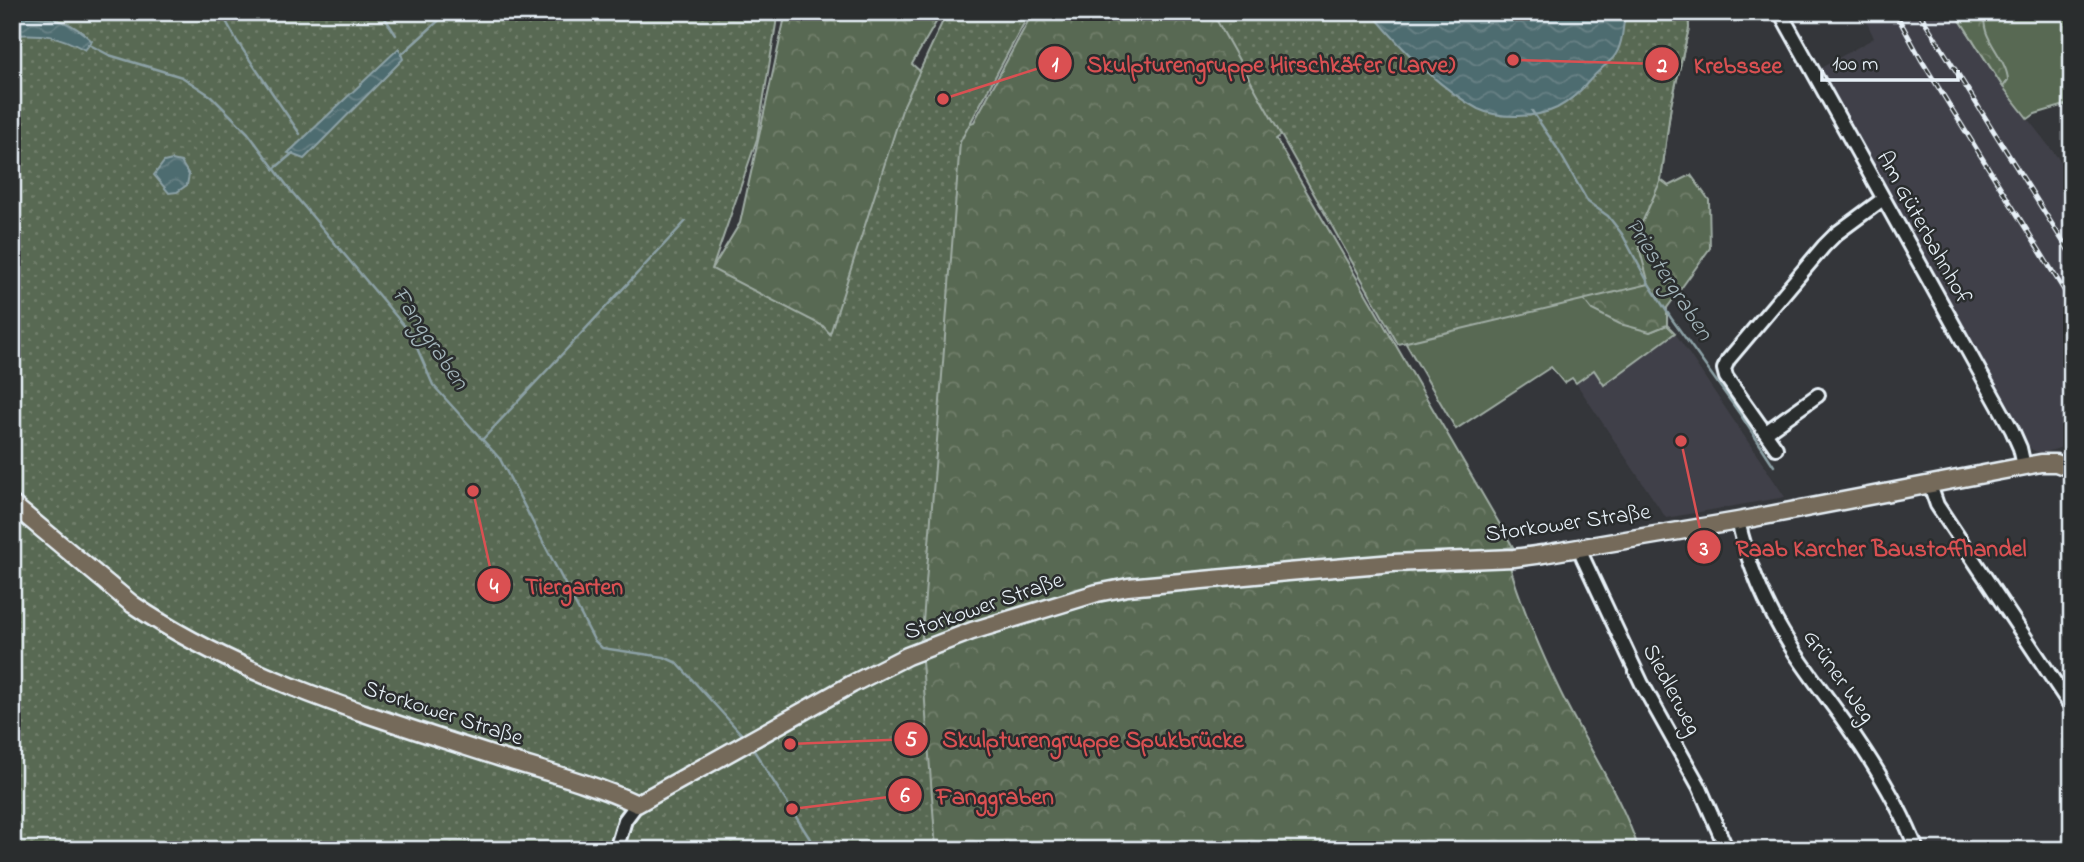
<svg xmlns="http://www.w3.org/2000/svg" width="2084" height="862" font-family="'Indie Flower',sans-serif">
	<defs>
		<pattern id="forest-crowns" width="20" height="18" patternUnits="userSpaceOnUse" patternTransform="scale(1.75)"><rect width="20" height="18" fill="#596952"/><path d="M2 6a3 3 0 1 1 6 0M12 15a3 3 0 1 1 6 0" fill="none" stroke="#717f6c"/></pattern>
		<pattern id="park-dots" width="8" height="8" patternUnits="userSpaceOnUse" patternTransform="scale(1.75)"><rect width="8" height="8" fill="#596952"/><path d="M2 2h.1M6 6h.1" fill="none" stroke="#717f6c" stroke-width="1.8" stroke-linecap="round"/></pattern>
		<pattern id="water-waves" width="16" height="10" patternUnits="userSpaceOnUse" patternTransform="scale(1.75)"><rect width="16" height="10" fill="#4e6c70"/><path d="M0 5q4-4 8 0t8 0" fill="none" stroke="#688185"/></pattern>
	</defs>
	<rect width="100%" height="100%" fill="#34363a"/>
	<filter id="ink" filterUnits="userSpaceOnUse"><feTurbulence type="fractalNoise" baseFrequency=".0143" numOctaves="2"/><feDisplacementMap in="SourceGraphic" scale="14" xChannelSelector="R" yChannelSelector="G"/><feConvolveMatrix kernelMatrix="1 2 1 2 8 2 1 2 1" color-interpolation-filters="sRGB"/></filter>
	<g filter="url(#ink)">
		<g fill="#404048">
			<path d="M1862,12H1955L2003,87L2072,176V444L2040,454L2031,449L1819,69L1874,38Z"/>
			<path d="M1675,333L1785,497L1666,518L1576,383L1594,370L1604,385Z"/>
		</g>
		<g fill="#596952" stroke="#a0ada5" stroke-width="2">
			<path d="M1955,12H2072V103L2035,114L2028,119L2003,87Z"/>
			<path d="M1340,154L1650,332L1667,325L1675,333L1604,385L1594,370L1576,383L1572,378L1564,383L1551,367L1456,429L1309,178Z"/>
		</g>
		<g fill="url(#forest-crowns)" stroke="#a0ada5" stroke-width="2">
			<path d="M786,12H942L912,64L932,82L962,126L974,122L1033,12H1688L1689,28L1671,105L1661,180L1669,186L1691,175L1709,200L1710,248L1667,308V325L1650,332L1620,324L1592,310L1577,291L1283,134L1276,139L1513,547L1505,548C1516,593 1538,645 1558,687C1584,742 1620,792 1639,850H12L712,269L740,223Z"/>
			<path d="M1955,12H1986C1977,36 2007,57 2008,80L2003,87Z"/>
		</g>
		<g fill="url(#park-dots)" stroke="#a0ada5" stroke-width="2">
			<path d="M12,12H778L757,139L712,269L823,326L830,334L903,107L947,12H1030L960,142L921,648L936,850H12Z"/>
			<path d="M1212,12H1688L1689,28L1671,105L1661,180L1636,236L1649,284L1398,344Z"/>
		</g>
		<g fill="url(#water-waves)" stroke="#8ca1a6" stroke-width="2">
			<path d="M1371,12H1625C1623,26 1623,47 1613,58C1605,66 1597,72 1590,80C1581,91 1570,101 1557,108C1537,118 1499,119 1478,109C1439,88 1399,46 1371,12Z"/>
			<path d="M27,17C57,18 70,20 92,41L85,50C58,35 43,33 12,35V18Z"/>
			<path d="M399,48L403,59L304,159L288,153Z"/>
			<path d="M172,160L181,162L189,175L187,185L177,192L169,193L154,175L164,162Z"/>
		</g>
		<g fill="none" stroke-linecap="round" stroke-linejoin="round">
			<g stroke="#8ca1a6" stroke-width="2.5">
				<path d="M221,12L237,41L300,134"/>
				<path d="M381,12L396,35"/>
				<path d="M88,44L109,55L182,77L211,96L248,133L291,191L411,334L433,385L500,459L594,640L602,648L664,657L677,663L745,738"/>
				<path d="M401,55L448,12"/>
				<path d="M1532,111L1557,148L1588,202L1608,216L1622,234L1649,284L1671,318L1742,417L1774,466"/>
				<path d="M274,169L293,153"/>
				<path d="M483,439L686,221"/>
				<path d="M751,746L817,850"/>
			</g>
			<defs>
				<g id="minor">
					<path d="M1780,12L2012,430L2020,448L2024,466"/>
					<path d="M1766,432L1818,395"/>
					<path d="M1776,448L1726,377L1724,369L1728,360L1824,246L1837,233L1883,199"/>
					<path d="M1930,485L1937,505L2072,708"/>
					<path d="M1738,521C1748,564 1767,608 1790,645C1807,672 1827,697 1846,724C1873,762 1900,806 1917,850"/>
					<path d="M1581,548L1583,558L1642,684L1699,786L1727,850"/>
					<path d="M616,850L625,820L637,804"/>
				</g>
				<path id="major" d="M12,504L132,604C242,679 375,717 501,758C547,772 594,784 637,804L852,684L907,656L972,631L1097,593L1128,587L1288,572L1393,563L1514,558L1543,554L1738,521L2041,463H2056L2072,469"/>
			</defs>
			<use href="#minor" stroke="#e8f1f8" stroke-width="18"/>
			<use href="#major" stroke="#e8f1f8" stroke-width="21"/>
			<use href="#minor" stroke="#2a2d2e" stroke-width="12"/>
			<use href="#major" stroke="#746a5a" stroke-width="16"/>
			<defs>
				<g id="rail">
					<path d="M1895,12L1922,61L2072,303"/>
					<path d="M1919,12L2072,256"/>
				</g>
			</defs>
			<use href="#rail" stroke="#e8f1f8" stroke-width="5"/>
			<use href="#rail" stroke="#2a2d2e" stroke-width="2.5" stroke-dasharray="8" stroke-linecap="butt"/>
		</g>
	</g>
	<g text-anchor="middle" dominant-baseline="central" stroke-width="5" stroke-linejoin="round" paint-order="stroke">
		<g font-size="23" fill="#e8f1f8" stroke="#2a2d2e">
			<text transform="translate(1923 228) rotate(61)">Am Güterbahnhof</text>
			<text transform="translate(1568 524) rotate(-8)">Storkower Straße</text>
			<text transform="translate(984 607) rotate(-19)">Storkower Straße</text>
			<text transform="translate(1838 677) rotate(55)">Grüner Weg</text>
			<text transform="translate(1671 690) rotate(62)">Siedlerweg</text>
			<text transform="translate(443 714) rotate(18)">Storkower Straße</text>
		</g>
		<g font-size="24" font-style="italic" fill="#a3b5bb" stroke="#2a2d2e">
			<text transform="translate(1668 280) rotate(57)">Priestergraben</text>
			<text transform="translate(429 339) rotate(56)">Fanggraben</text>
		</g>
	</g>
	<path fill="none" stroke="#da5052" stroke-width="2.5" d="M943 99L1055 63M1513 60L1662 64M1681 441L1704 547M473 491L494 585M790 744L911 739M792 809L905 795"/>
	<g fill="#da5052" stroke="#2a2d2e" stroke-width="2.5">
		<circle cx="943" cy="99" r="7"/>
		<circle cx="1513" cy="60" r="7"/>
		<circle cx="1681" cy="441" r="7"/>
		<circle cx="473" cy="491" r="7"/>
		<circle cx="790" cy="744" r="7"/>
		<circle cx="792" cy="809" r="7"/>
		<circle cx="1055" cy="63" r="18"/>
		<circle cx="1662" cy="64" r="18"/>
		<circle cx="1704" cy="547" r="18"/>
		<circle cx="494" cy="585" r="18"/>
		<circle cx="911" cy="739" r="18"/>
		<circle cx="905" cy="795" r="18"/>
	</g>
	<g font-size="21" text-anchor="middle" font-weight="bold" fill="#fff">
		<text x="1055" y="71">1</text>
		<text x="1662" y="72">2</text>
		<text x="1704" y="555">3</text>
		<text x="494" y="593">4</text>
		<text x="911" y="746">5</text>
		<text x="905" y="802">6</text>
	</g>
	<g font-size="24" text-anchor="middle" font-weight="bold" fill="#da5052" stroke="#2a2d2e" stroke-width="5" stroke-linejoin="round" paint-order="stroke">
		<text x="1271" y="72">Skulpturengruppe Hirschkäfer (Larve)</text>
		<text x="1738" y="73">Krebssee</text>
		<text x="1881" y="556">Raab Karcher Baustoffhandel</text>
		<text x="574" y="594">Tiergarten</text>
		<text x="1093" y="747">Skulpturengruppe Spukbrücke</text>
		<text x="995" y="804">Fanggraben</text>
	</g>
	<rect width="2084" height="862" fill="none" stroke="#2a2d2e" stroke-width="42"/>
	<rect x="21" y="21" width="2042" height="820" fill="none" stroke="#e8f1f8" stroke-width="2.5" filter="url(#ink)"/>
	<path d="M1822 70v10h136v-10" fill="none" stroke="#e8f1f8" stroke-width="3.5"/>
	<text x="1832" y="70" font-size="21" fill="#e8f1f8" stroke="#2a2d2e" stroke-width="5" paint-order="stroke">100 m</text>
</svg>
